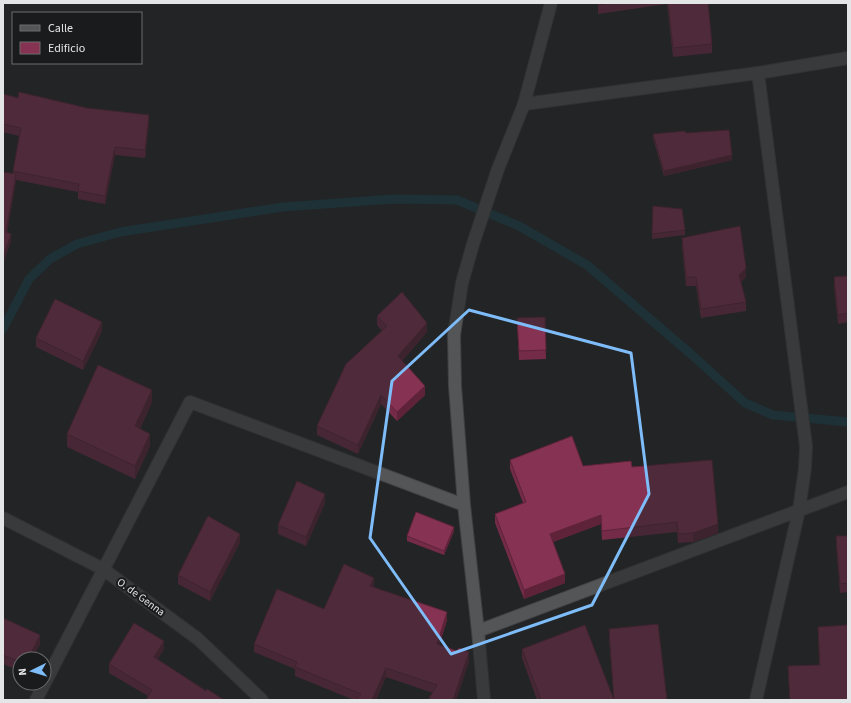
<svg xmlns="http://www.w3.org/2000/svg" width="851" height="703" font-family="'Source Sans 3',sans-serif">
	<rect width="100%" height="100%" fill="#232426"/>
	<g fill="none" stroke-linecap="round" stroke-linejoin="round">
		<path stroke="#174149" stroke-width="9" d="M3,329L29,279L50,259L77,244L120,232L283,207L393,199L457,200L519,226L587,265L692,355L745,403L773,415L848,422"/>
		<defs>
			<g id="minor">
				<path d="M524,104L758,73L848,58"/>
				<path d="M3,518L103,569L198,639L262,700"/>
				<path d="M478,631L848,492"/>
				<path d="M36,700L190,402L464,505"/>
				<path d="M484,700L478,631L464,505L455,386L454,335L462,283L473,244L498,169L524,104L551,3"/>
				<path d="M756,700L799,510L805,468L806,446L758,73"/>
			</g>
		</defs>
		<use href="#minor" stroke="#404143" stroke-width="14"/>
		<use href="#minor" stroke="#535557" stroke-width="12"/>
	</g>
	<g fill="#732b47">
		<path d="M598,3H708L712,44V53L673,57L667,4L598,14Z"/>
		<path d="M3,94L18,98L149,123L145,158L115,155L105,204L78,199V192L16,180L7,233L11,241L3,264L13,171L19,136L3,132Z"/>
		<path d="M686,133L732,160L664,176L653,138V134Z"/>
		<path d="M653,206L685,230V235L652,239Z"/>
		<path d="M682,238L746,277L741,282L746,302V311L701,318L696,286H686L682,247Z"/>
		<path d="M848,276V322L838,324L834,286V277Z"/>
		<path d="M377,316L427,332L402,361L425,395L397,421L381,404L358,454L317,435V426L382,331L377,325Z"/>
		<path d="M545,317L546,359L519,360L517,318Z"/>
		<path d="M102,331L83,370L36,347V338Z"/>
		<path d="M152,402L140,429L150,446L135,479L67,447V434Z"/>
		<path d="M510,460L583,466L632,467L718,533L693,542L678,543L677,532L602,540L601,524L553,542L565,583L524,599L495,523V514L523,503L510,469Z"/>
		<path d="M325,503L306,546L278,534V525Z"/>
		<path d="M454,531L444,555L407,541V536Z"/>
		<path d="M836,536H848V592L840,593L836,545Z"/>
		<path d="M240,542L210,601L178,584V575Z"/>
		<path d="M374,586L373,587L447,620L439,645L469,661L456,700H428L433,693L386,677L376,700H354L295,676V669L254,652V644L324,609Z"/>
		<path d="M3,618L40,644L32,659H20V671L3,664Z"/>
		<path d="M818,627L848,700H790L788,666L819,665Z"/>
		<path d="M609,629L667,700H614L609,638Z"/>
		<path d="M164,649L157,659L206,691L224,700L148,696L109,673V664Z"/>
		<path d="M522,649L614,700H537L522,658Z"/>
	</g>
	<g fill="#5e2339">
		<path d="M149,115V123L145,158V150Z"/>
		<path d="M115,147V155L105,204V196Z"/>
		<path d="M732,155V160L664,176V171Z"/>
		<path d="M16,174V181L6,239V232Z"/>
		<path d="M11,234V241L3,264V257Z"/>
		<path d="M746,268V277L739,284V275Z"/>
		<path d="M102,322V331L83,370V361Z"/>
		<path d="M427,323V332L398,365V356Z"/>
		<path d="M425,386V395L397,421V412Z"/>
		<path d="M152,390V402L135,439V426Z"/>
		<path d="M381,395V404L358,454V445Z"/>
		<path d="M150,434V446L135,479V466Z"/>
		<path d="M325,494V503L306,546V537Z"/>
		<path d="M601,515V524L550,543V534Z"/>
		<path d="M718,524V533L693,542V533Z"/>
		<path d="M454,527V531L444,555V551Z"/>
		<path d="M240,534V542L210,601V592Z"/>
		<path d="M565,574V583L524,599V590Z"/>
		<path d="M374,578V586L370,595V586Z"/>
		<path d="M447,612V620L437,653V644Z"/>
		<path d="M40,635V644L32,659H28Z"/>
		<path d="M164,641V649L154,666V657Z"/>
		<path d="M469,652V661L456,700H453Z"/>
		<path d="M386,668V677L376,700H372Z"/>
	</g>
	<g fill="#863252" stroke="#5e2339">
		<path d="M598,3H611L598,5Z"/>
		<path d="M668,3H708L712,44L673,48Z"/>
		<path d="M19,92L87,108L149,115L145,150L115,147L105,196L78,191L79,184L13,171L21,128L3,124V94L18,98Z"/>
		<path d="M729,130L732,155L664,171L653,134L685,131L686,133Z"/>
		<path d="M3,172L16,174L6,232L11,234L3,257Z"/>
		<path d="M653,206L682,209L685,230L652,234Z"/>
		<path d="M740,226L746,268L739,275L746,302L701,309L696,277H686L682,238Z"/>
		<path d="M848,276V313L838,315L834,277Z"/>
		<path d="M402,292L427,323L398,356L425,386L397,412L381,395L358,445L317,426L346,364L387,326L377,316Z"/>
		<path d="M55,299L102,322L83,361L36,338Z"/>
		<path d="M545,317L546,350L519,351L517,318Z"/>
		<path d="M98,365L152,390L135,426L150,434L135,466L67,434Z"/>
		<path d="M572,436L583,466L631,461L632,467L712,460L718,524L693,533L678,534L677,522L602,531L601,515L550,534L565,574L524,590L495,514L526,502L510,460Z"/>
		<path d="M297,481L325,494L306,537L278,525Z"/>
		<path d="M416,512L454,527L444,551L407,536Z"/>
		<path d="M208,516L240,534L210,592L178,575Z"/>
		<path d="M836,536H848V583L840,584Z"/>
		<path d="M344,564L374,578L370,586L447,612L437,644L457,651L459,648L469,652L453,700H428L437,685L386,668L372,700H356L361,694L295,667L297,662L254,644L277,589L324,609Z"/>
		<path d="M3,618L40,635L28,659H20V662L3,655Z"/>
		<path d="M134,623L164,641L154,657L206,691L207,689L224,700H146L152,690L109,664Z"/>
		<path d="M658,624L667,700H614L609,629Z"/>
		<path d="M585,625L614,700H541L522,649Z"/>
		<path d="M848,625V700H790L788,666L820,665L818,627Z"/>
	</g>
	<path d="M0 0H851V703H0ZM469,310L631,353L649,494L592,605L451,654L370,538L392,381Z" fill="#232426" fill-opacity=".55" fill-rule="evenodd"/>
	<path fill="none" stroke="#7ebdf9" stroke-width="3" stroke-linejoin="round" d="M469,310L631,353L649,494L592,605L451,654L370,538L392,381Z"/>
	<g text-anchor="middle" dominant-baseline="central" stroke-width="4" stroke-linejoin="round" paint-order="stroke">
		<g font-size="11" fill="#e4e5e6" stroke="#191b1d">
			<text transform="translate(141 597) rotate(36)">O. de Genna</text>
		</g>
	</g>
	<rect width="851" height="703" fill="none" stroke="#e4e5e6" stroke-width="8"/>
	<rect x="12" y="12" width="130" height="52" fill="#191b1d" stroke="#6a6c6d"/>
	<rect x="20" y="25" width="20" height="6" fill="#535557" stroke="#6a6c6d"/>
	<text x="48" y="32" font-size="12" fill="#e4e5e6">Calle</text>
	<rect x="20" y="42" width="20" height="12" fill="#863252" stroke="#6a6c6d"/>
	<text x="48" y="52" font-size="12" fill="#e4e5e6">Edificio</text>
	<g transform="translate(32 671) rotate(265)"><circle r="19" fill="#191b1d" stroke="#6a6c6d"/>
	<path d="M0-3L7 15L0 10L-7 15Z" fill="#7ebdf9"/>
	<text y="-6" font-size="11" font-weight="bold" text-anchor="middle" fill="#e4e5e6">N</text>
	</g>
</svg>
